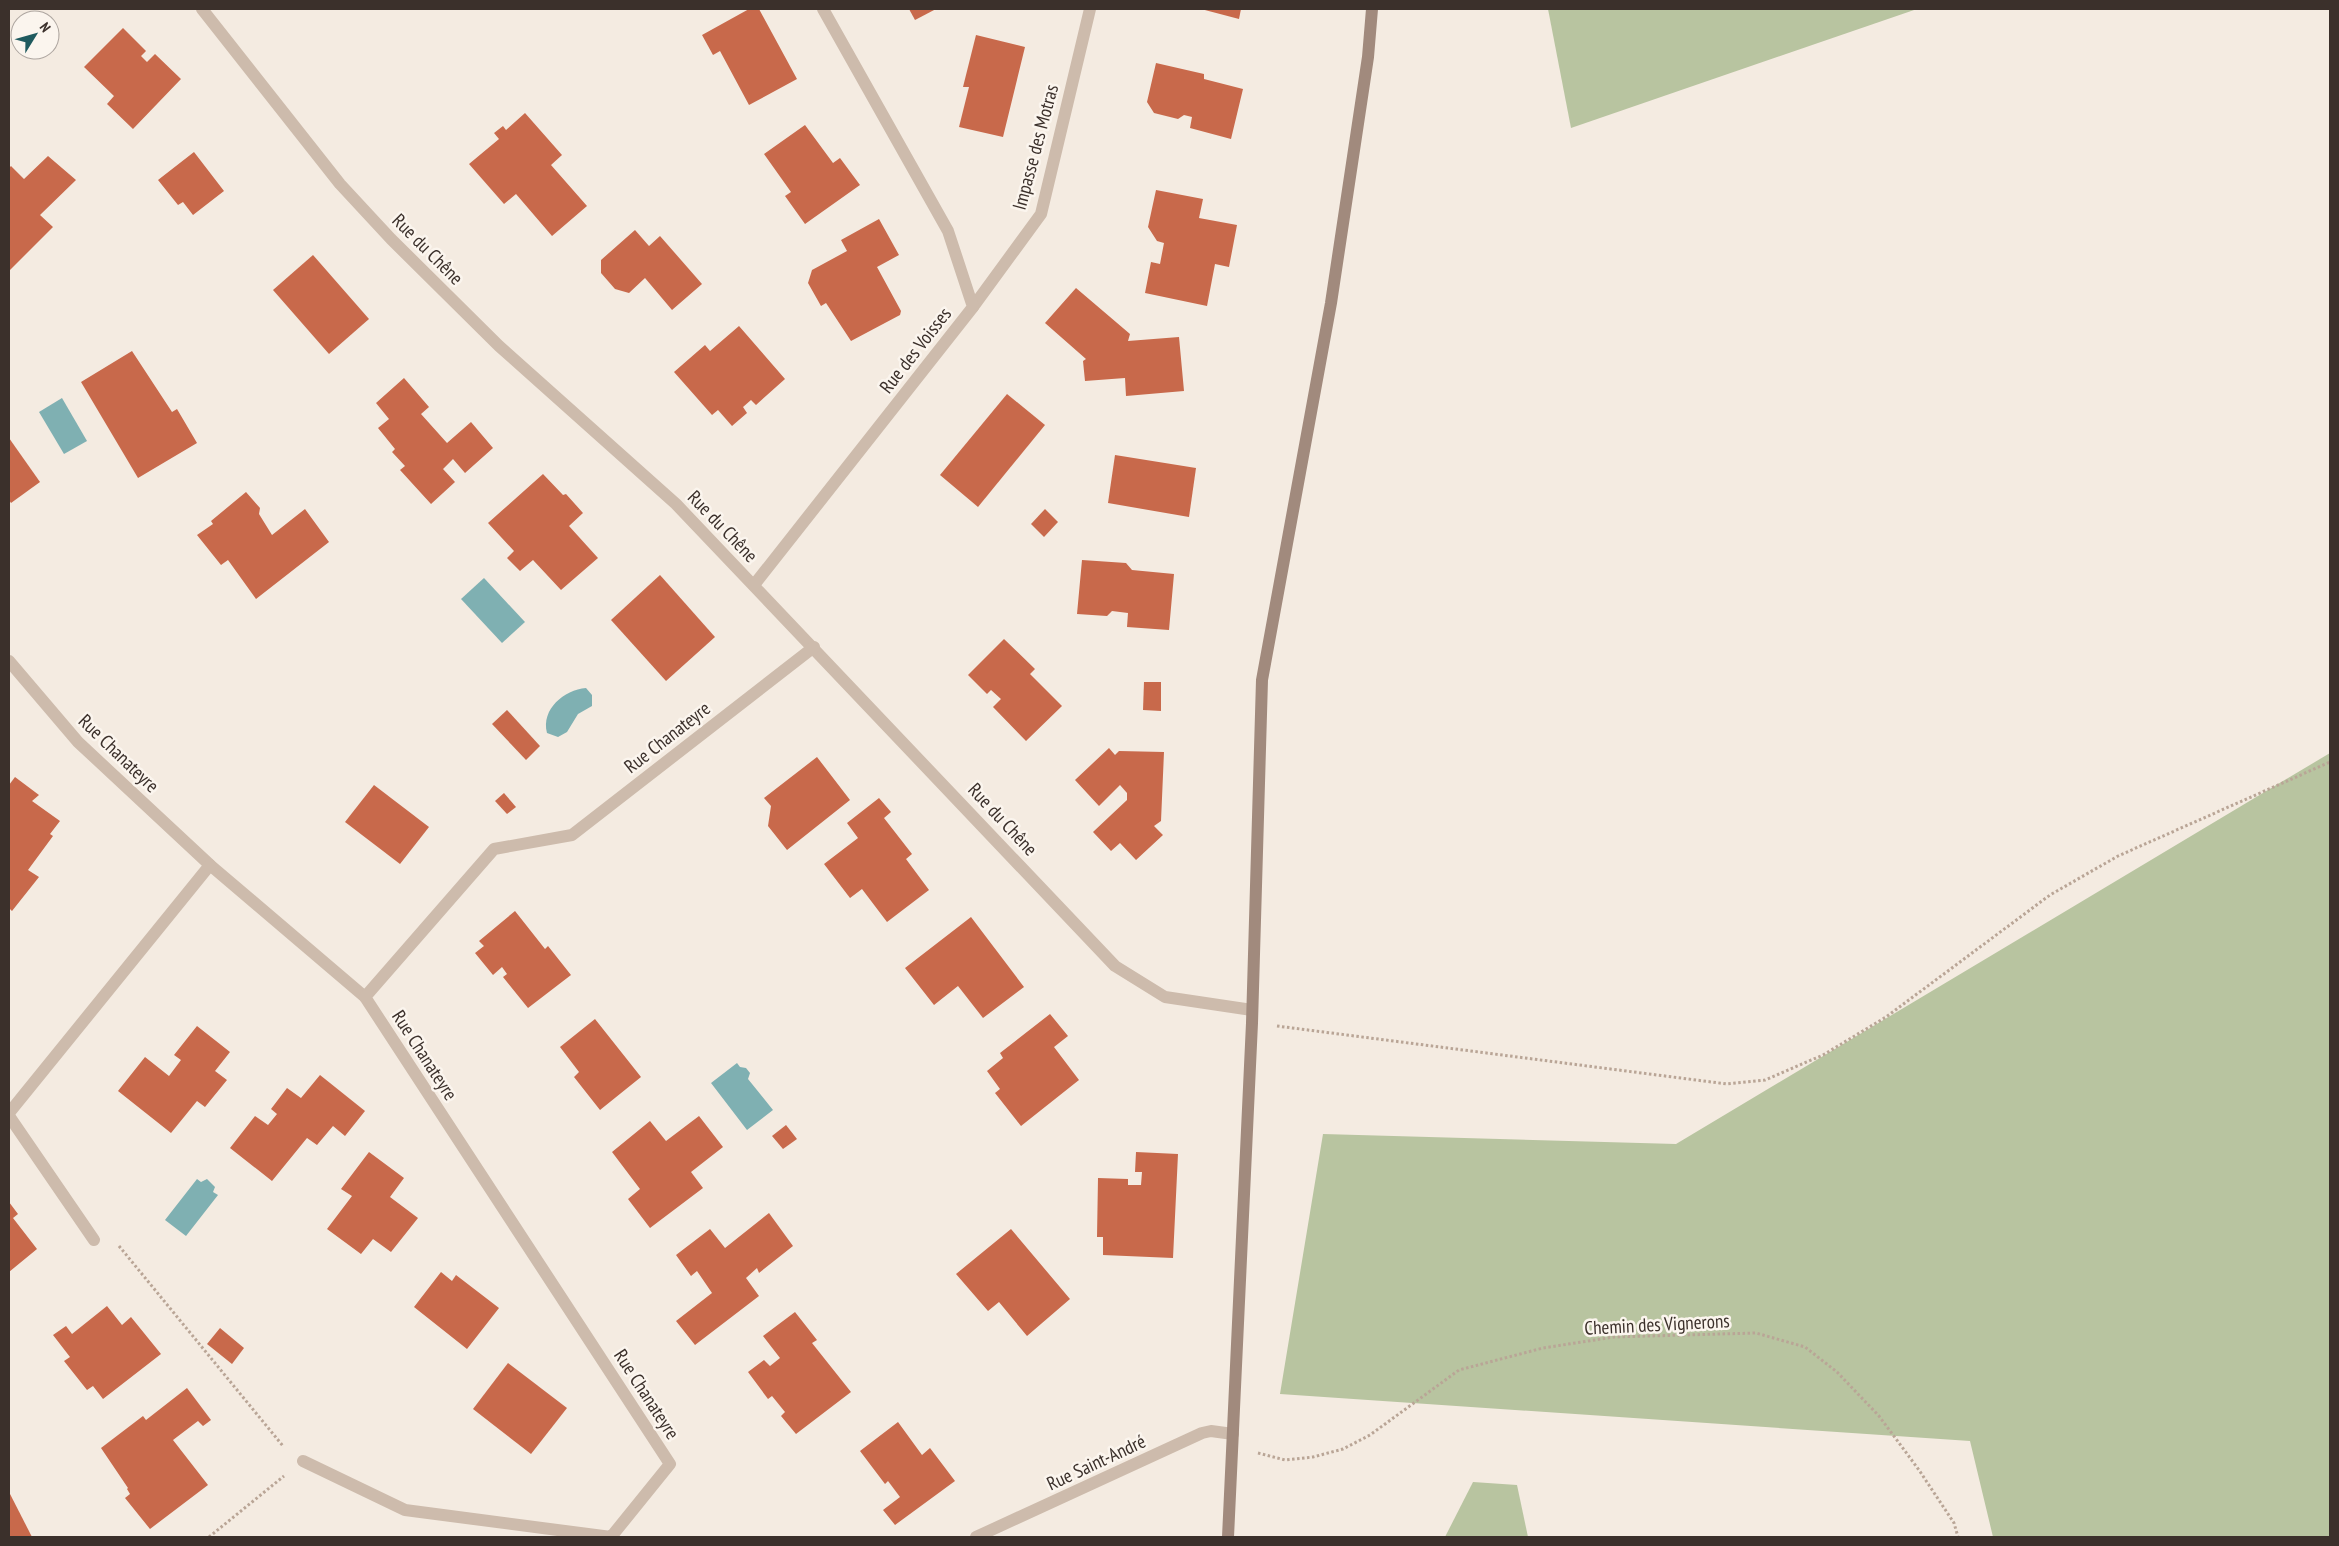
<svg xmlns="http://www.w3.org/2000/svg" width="2339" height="1546" font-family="'PT Sans Narrow',sans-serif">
	<rect width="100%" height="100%" fill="#f4ebe1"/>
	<g fill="#b8c4a0">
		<path d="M1548,9H1917L1571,128Z"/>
		<path d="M2330,753V1537H1993L1970,1441L1280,1394L1323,1134L1676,1144Z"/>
		<path d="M1473,1482L1517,1485L1528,1537H1445Z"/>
	</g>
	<g fill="#7fb0b2">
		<path d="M62,398L87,441L64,454L39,412Z"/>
		<path d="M484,578L525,622L502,643L461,599Z"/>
		<path d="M586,688L592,695V706L578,714L567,732L558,737L547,733C541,709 564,690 586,688Z"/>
		<path d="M737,1063L740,1067L746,1068L750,1073L748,1079L773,1110L747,1130L711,1083Z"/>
		<path d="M197,1179L201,1182L207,1179L215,1187L213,1192L218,1195L186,1236L165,1220Z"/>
	</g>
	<g fill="#c8694b">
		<path d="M749,9H759L797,79L749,105L720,51L713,55L702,35Z"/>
		<path d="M909,9H936L915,20Z"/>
		<path d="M1201,9H1241L1239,19Z"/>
		<path d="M123,28L146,51L141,56L147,62L155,54L181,79L133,129L107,104L114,96L84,67Z"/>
		<path d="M976,35L1025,47L1003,137L959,127L969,87H963Z"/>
		<path d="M1156,63L1204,74V79L1243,89L1231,139L1190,128L1192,117L1184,115L1178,119L1154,113L1147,102Z"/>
		<path d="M525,113L562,155L551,165L587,206L552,236L516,194L504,204L469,164L499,139L494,133L503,126L506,130Z"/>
		<path d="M805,125L833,163L840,158L860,185L805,224L785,196L791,192L764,154Z"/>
		<path d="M194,152L224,191L193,215L183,202L178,205L158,180Z"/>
		<path d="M48,156L76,180L40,215L53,227L9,271V168L11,166L24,179Z"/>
		<path d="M1156,190L1203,199L1199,218L1237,225L1229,267L1215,264L1207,306L1145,293L1151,262L1160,264L1164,243L1157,241L1148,227Z"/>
		<path d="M879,219L899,255L877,267L901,311L900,315L851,341L826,303L821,306L808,283L812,270L847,251L841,240Z"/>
		<path d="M635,230L649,246L660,236L702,284L672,310L645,278L629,293L615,289L601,273V260Z"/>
		<path d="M313,255L369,319L329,354L273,290Z"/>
		<path d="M1076,288L1130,334L1128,341L1179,337L1184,391L1126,396L1125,378L1085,381L1083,361L1086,359L1045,323Z"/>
		<path d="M739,326L785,379L756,405L751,400L743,407L747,413L732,426L718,410L712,415L674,372L705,345L710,351Z"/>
		<path d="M132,351L172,412L177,409L197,443L138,478L81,382Z"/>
		<path d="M404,378L429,407L421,414L447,443L471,422L493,448L465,473L453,459L443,469L455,482L431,504L400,470L405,466L392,452L395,449L378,428L389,419L376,403Z"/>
		<path d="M1007,394L1045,425L978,507L940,475Z"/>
		<path d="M9,438L40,482L11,503L9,500Z"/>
		<path d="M1115,455L1196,468L1189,517L1108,503Z"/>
		<path d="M543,474L563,495L566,494L583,513L569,526L598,558L561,590L533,560L520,571L507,558L514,551L488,523Z"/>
		<path d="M246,492L260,508L259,514L272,535L305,509L329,542L256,599L228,560L221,565L197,535L213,524L211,521Z"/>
		<path d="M1045,509L1058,522L1044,537L1031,524Z"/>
		<path d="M1082,560L1126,563L1132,570L1174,574L1169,630L1127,627L1128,613L1112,611L1107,616L1077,614Z"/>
		<path d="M660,575L715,637L666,681L611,620Z"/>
		<path d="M1004,639L1035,669L1030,674L1062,706L1026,741L993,707L1001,699L991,690L987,694L968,675Z"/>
		<path d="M1144,682H1161V711L1143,710Z"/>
		<path d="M507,710L540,746L526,760L492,724Z"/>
		<path d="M1109,748L1115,755L1119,751L1164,752L1161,821L1154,826L1163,835L1136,860L1120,843L1111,851L1093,832L1127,800V793L1120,785L1099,806L1075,780Z"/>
		<path d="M817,757L850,800L787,850L768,826L771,806L764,798Z"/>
		<path d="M15,777L39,795L32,801L60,821L50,834L53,836L28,870L39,877L12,911L9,908V785Z"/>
		<path d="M374,785L429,827L400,864L345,822Z"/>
		<path d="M504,793L516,807L507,814L495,801Z"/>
		<path d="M879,798L891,812L884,818L912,854L906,859L929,890L887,922L862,889L850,898L824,864L858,838L847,823Z"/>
		<path d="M515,911L545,949L548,946L571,975L528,1008L503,977L507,974L502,967L493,975L475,953L484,946L479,941Z"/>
		<path d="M971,917L1024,987L983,1018L958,986L934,1005L905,968Z"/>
		<path d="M1050,1014L1068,1036L1054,1047L1079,1080L1021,1126L995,1093L1000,1089L987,1071L1003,1058L1000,1053Z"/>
		<path d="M595,1019L641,1077L600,1110L574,1077L579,1072L560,1047Z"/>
		<path d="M197,1026L230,1052L215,1071L227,1080L205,1107L197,1101L171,1133L118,1091L145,1057L169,1076L181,1060L174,1055Z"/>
		<path d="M320,1075L365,1111L345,1136L333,1126L317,1145L307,1138L272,1181L230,1148L255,1116L268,1125L277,1114L271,1109L287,1088L301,1098Z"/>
		<path d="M699,1116L723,1147L691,1172L703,1188L650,1228L628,1199L640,1189L612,1152L650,1121L666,1141Z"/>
		<path d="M786,1125L797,1139L783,1149L772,1136Z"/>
		<path d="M369,1152L404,1178L390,1197L418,1218L391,1252L373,1239L361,1254L327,1229L352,1196L341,1189Z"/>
		<path d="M1136,1152L1178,1154L1173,1258L1103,1255V1237H1097L1098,1178L1128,1179V1185H1141L1142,1172H1135Z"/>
		<path d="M9,1202L18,1214L13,1218L37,1249L9,1272Z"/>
		<path d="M769,1213L793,1246L759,1273L757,1268L746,1278L759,1296L695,1345L676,1321L712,1293L697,1271L691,1276L676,1255L710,1229L725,1248Z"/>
		<path d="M1011,1229L1070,1299L1027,1336L999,1302L988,1311L956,1274Z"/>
		<path d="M441,1272L452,1281L456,1275L499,1308L467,1349L414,1307Z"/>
		<path d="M107,1306L122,1325L131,1317L161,1354L103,1399L93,1386L87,1390L64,1361L70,1357L53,1335L66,1326L72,1334Z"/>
		<path d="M795,1312L817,1340L812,1343L851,1392L796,1434L781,1416L785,1412L772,1396L768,1399L748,1372L764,1360L770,1366L780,1358L763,1336Z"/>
		<path d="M220,1328L244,1348L232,1364L207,1344Z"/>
		<path d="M508,1363L567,1408L531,1454L473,1409Z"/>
		<path d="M187,1388L211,1420L203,1426L198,1421L173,1440L208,1485L150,1529L125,1498L130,1494L127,1489L128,1488L101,1448L143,1416L146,1420Z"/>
		<path d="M898,1422L922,1455L930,1448L955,1481L895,1525L883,1510L900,1497L888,1481L885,1484L860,1451Z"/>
		<path d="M9,1492L32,1537H9Z"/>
	</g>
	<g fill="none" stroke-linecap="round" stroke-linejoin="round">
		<g stroke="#b9a596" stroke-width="3" stroke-dasharray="2.5 2.5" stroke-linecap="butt">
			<path d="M1277,1026L1727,1084L1765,1080L1823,1055L1886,1017L2050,895L2118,856L2330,762"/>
			<path d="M119,1246L283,1446"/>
			<path d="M1258,1453L1285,1460L1313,1457L1343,1449L1370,1435L1459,1370L1543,1348L1614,1337L1756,1333L1805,1347L1837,1372L1879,1416L1919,1470L1954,1523L1958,1537"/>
			<path d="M209,1537L284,1476"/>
		</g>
		<g stroke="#cdbbac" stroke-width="12">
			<path d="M202,9L340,184L391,239L499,346L676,504L1115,966L1165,997L1252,1010"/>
			<path d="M973,307L1041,214L1090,9"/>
			<path d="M754,585L973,307L948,231L823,9"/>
			<path d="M9,661L78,742L210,865L365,997"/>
			<path d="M9,1113L210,865"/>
			<path d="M9,1116L94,1240"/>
			<path d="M303,1461L405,1510L611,1537L670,1464L365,997L494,849L572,835L814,647"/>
			<path d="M976,1537L1202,1433L1211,1431L1233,1434"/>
		</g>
		<path stroke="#a18a7d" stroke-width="12" d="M1228,1537L1252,1023L1262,680L1331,303L1368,57L1372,9"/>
	</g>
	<g text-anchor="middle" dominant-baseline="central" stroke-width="5" stroke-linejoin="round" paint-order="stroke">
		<g font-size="19" fill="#3b302b" stroke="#fbf5ee">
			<text transform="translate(1035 147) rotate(-75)">Impasse des Motras</text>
			<text transform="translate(428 249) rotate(45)">Rue du Chêne</text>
			<text transform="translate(915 350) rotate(-52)">Rue des Voisses</text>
			<text transform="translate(723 526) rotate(46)">Rue du Chêne</text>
			<text transform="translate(667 737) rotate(-38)">Rue Chanateyre</text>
			<text transform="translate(119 753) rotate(44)">Rue Chanateyre</text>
			<text transform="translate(1003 819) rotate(47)">Rue du Chêne</text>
			<text transform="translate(425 1055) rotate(57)">Rue Chanateyre</text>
			<text transform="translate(1657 1324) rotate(-3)">Chemin des Vignerons</text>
			<text transform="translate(647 1394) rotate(57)">Rue Chanateyre</text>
			<text transform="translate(1096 1462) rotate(-25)">Rue Saint-André</text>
		</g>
	</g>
	<rect width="2339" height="1546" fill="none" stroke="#3b302b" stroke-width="20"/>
	<g transform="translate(35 35) rotate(53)"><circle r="24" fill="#fbf5ee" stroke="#aea6a0"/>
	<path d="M0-4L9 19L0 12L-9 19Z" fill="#1f5a5e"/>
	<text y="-8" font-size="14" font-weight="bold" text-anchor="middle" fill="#3b302b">N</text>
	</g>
</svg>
